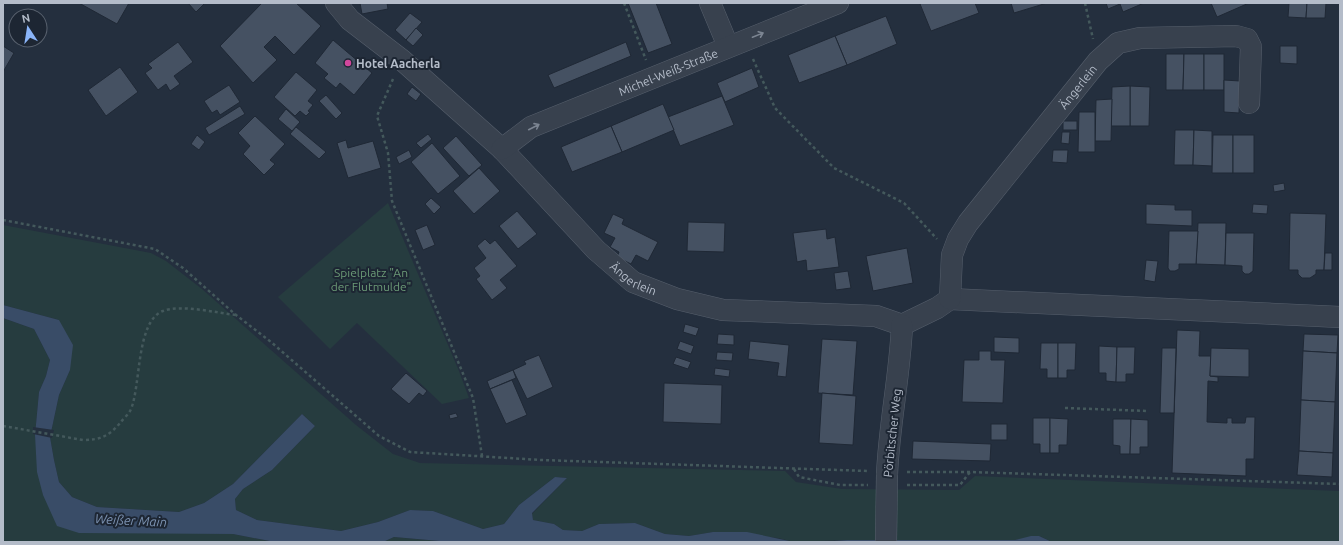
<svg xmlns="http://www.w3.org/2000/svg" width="1343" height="545" font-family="Ubuntu,sans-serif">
	<rect width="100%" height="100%" fill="#242f3e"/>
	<g fill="#263c3f">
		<path d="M388,203L459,371L469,398L442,404L357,323L330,349L278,297Z"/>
		<path d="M3,225L151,253L166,261L202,289L356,425L393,454L420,463L785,471L796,482L842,489L959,490L975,476L1339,491L1340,542H1052L1039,536L1015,540H847L794,542L778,538L713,532L689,536L665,534L635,523L599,524L582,531L563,530L554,524L533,520L532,514L567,478L555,477L519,505L504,524L483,529L433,511L410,510L378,522L341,531L257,520L236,510L235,499L243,489L272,470L315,426L302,414L233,484L204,503L179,512L97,507L72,497L59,482L54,460L50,437L59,395L70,370L59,320L3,305Z"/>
		<path d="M3,318L34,329L50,360L46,376L39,392L35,435L43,495L159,532L233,534L275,542H3Z"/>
		<path d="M394,537L451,542H383Z"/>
	</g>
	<g fill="#394c67">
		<path d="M3,305L59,320L73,345L70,370L59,395L50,437L54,460L59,482L72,497L97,507L179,512L204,503L233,484L302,414L315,426L272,470L243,489L235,499L236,510L257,520L341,531L378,522L410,510L433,511L483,529L504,524L519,505L555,477L567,478L532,513L533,520L554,524L563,530L582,531L599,524L635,523L665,534L689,536L713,532H747L794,542H451L394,537L383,542H275L233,534L79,533L57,526L43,495L37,472L35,435L39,392L46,376L50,360L34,329L3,318Z"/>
		<path d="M1031,536H1039L1052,542H822L847,540H1015Z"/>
	</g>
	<path fill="#242f3e" d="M33,427L54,430L52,438L33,434Z"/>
	<g fill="#455162" stroke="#1f2835">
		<path d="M79,3H129L117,24Z"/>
		<path d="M188,3H205L196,12Z"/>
		<path d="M262,3H296L321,26L294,55L275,36L264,47L277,60L253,83L220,46Z"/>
		<path d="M360,3H387L388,9L362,14Z"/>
		<path d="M628,3H656L672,44L648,53Z"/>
		<path d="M923,3H975L979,13L931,31L920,4Z"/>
		<path d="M1011,3H1047L1014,13Z"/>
		<path d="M1106,3H1144L1123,12L1120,4L1108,9Z"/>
		<path d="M1211,3H1249L1217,17Z"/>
		<path d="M1289,3H1307L1306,18L1288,17Z"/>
		<path d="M1307,3H1326L1325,18H1306Z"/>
		<path d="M410,13L422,22L406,40L395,30Z"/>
		<path d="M886,16L897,44L847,65L835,36Z"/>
		<path d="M416,28L423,35L413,46L406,40Z"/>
		<path d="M835,36L847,65L799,83L788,55Z"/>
		<path d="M333,40L372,73L354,95L340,83L336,88L324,78L328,74L315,63Z"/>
		<path d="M178,42L193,62L174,76L180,84L170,91L166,84L158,90L145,73L152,68L148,64Z"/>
		<path d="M626,42L631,56L554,88L548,75Z"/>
		<path d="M3,46L14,53L3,72Z"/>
		<path d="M1280,46H1297V64L1280,63Z"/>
		<path d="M1166,54H1184L1183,90H1166Z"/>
		<path d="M1184,54H1204V90H1183Z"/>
		<rect x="1204" y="54" width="20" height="36"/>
		<path d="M120,67L138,92L106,116L88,90Z"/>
		<path d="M752,68L759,87L725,102L717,83Z"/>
		<path d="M296,72L317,90L308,101L313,105L308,111L310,112L306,116L300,111L295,116L274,97Z"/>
		<path d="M1224,80L1240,81L1239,113L1224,112Z"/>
		<path d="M229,85L240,102L220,115L217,110L212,113L204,101Z"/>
		<path d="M1130,86L1150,87L1149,126H1130Z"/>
		<path d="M1130,86V126H1111L1112,87Z"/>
		<path d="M412,87L421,94L416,101L407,94Z"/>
		<path d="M326,95L342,113L336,119L319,101Z"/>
		<path d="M722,96L734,125L680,146L668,117Z"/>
		<path d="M1112,99L1111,141H1095L1096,100Z"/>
		<path d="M663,104L674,130L622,152L611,126Z"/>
		<path d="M240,106L245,114L209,135L205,128Z"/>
		<path d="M286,109L300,122L292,131L278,119Z"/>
		<path d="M1079,112H1095V152H1078Z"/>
		<path d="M255,116L285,144L270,160L275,164L264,175L243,154L250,146L238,133Z"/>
		<rect x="1063" y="121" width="14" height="9"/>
		<path d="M611,126L622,152L572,172L561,147Z"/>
		<path d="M296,127L326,152L319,159L290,134Z"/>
		<path d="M1175,130H1194L1193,165H1174Z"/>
		<path d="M1194,130L1212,131V166L1193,165Z"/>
		<path d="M1062,132H1070L1069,144L1061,143Z"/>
		<path d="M428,134L432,139L421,148L416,143Z"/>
		<path d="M197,135L205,142L199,150L191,144Z"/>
		<path d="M1213,135H1233V173H1212Z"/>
		<rect x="1233" y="135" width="21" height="38"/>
		<path d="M456,136L482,165L469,176L443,148Z"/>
		<path d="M346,140L348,148L373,141L381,168L348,178L337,143Z"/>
		<path d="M432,143L460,176L438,194L411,162Z"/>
		<path d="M409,150L412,157L399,164L396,157Z"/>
		<path d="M1053,150H1068L1067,163L1052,162Z"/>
		<path d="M479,168L500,191L474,214L453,191Z"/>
		<path d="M1284,183L1285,190L1274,192L1273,185Z"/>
		<path d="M431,198L441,207L434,214L425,204Z"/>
		<path d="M1146,204L1175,205V210H1192V226L1146,224Z"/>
		<path d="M1253,204L1268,205L1267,214L1252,213Z"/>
		<path d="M517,211L537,234L518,249L499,226Z"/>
		<path d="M1290,213L1326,214L1324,270H1316V274L1310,278H1302L1298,274V270H1289Z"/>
		<path d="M613,214L624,219L622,224L658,242L648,261L636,255L631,264L617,257L619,252L610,247L615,238L604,233Z"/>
		<path d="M688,222L725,223L724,252L687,251Z"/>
		<path d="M1198,223H1226L1225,265L1196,264Z"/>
		<path d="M427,225L435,245L423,250L415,230Z"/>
		<path d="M826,229L827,239L835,237L839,267L807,271L806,260L797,262L793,233Z"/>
		<path d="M1169,231H1198L1196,264H1179V269L1175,271H1170L1168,268Z"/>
		<path d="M1226,233H1254L1253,271L1249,274H1245L1242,271V266L1225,265Z"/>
		<path d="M485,239L490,244L495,240L517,266L500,280L507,288L492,300L476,279L480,276L474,268L486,258L477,246Z"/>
		<path d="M907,248L913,283L873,291L866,256Z"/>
		<path d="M1325,253H1332V270H1324Z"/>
		<path d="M1146,260L1158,261L1155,282L1144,280Z"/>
		<path d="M848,271L851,288L836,290L834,273Z"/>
		<path d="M685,324L699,328L696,336L683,332Z"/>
		<path d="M1177,330L1200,331L1199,356H1211L1210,376L1218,377V382L1208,381L1207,422L1227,423V418H1232V423H1245L1246,417H1255L1254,459H1246V476L1172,473Z"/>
		<path d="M718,334L734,335V345L717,344Z"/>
		<path d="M1304,334L1338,335L1337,353L1303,351Z"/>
		<path d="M994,337L1019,338V353L994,352Z"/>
		<path d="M822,339L857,341L853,395L818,393Z"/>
		<path d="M680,341L694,346L691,354L677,349Z"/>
		<path d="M750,341L789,345L786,377L777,376L779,363L748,359Z"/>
		<path d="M1041,343H1058V378H1047V369H1040Z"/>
		<path d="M1058,343H1076L1075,370H1067V378H1058Z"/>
		<path d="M1099,346L1117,347L1116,382L1106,381V373H1099Z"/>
		<path d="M1117,347H1135L1134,374H1126V382H1116Z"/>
		<path d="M1162,348H1176L1174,413H1160Z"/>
		<path d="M1211,348L1249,349V377L1210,376Z"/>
		<path d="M979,351H991V360H1005L1003,403L962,402L964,360H979Z"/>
		<path d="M1303,351L1337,353L1335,402L1301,400Z"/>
		<path d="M717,352L733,353L732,361L716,360Z"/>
		<path d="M539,355L553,387L527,399L513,370L526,364L524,361Z"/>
		<path d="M676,357L691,362L688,369L673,364Z"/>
		<path d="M715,368L730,370L729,377L714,375Z"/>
		<path d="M513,370L516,378L490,389L487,381Z"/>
		<path d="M406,373L427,391L423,396L419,393L409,404L391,389Z"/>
		<path d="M512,380L527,415L506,424L490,389Z"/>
		<path d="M664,383L722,385L721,424L663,422Z"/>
		<path d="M822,393L856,396L853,445L819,443Z"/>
		<path d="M1301,400L1335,402L1333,453L1299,451Z"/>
		<path d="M456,413L458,417L450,419L449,415Z"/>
		<path d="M1033,418H1050V453H1040V444H1033Z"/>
		<path d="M1050,418L1068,419L1067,445H1059V453H1050Z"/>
		<path d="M1113,419H1131L1130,454H1120V446L1113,445Z"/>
		<path d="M1131,419L1148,420V447H1140V454H1130Z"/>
		<rect x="991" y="424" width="16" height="16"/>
		<path d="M913,441L991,444L990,461L912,459Z"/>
		<path d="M1299,451L1333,453L1332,477L1297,475Z"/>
	</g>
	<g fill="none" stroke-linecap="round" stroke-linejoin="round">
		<defs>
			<g id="minor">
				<path id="s1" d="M336,3L350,20L402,60L502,149L596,250L633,282L677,299L723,310L876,316L902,325L937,308L950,299L1340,317"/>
				<path d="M710,3L728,46"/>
				<path id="s2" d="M502,149L531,127L838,3"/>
				<path id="s3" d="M950,299L952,255L958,239L968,223L1098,61L1118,43L1140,38L1236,36L1247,39L1251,47L1249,103"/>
				<path d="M887,475C889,425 900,375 902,325"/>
			</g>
		</defs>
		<use href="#minor" stroke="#565f6c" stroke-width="22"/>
		<g stroke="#44595c" stroke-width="2.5" stroke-dasharray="3 3" stroke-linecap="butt">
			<path d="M624,3L646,60"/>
			<path d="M1085,3L1093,39"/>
			<path d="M753,59L775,108L834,168L904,203L937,239"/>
			<path d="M393,79L377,116L388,153L392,201L473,398L482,456"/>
			<path d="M3,220L155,249L183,268L236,315L271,342L379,436L410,452L541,460L868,471"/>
			<path d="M1065,408L1148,411"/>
			<path d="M3,426L83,440C100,440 109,436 120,423C123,419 129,414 131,409C141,385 136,321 163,311C181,304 217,313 236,315"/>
			<path d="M794,469L799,477L840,485H868"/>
			<path d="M907,472H970L1340,484"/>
			<path d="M907,485H960L970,472"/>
		</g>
		<use href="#minor" stroke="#38414e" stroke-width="21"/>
		<defs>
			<path id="minor-bridge" d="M886,542L887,475"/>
		</defs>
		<use href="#minor-bridge" stroke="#565f6c" stroke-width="22" stroke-linecap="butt"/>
		<use href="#minor-bridge" stroke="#38414e" stroke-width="21"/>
	</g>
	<defs><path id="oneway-shaft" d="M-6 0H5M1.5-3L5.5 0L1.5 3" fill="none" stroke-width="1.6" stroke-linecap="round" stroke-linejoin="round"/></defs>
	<g stroke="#7c8592">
		<use href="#oneway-shaft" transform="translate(758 35) rotate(-22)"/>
		<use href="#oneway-shaft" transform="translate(534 127) rotate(-27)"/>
	</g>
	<circle fill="#d1479c" stroke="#1d2633" stroke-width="1.5" cx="348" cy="63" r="4"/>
	<g text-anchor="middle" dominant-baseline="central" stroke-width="4" stroke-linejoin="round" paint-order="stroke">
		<g font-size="12" font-weight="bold" fill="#b4bcc9" stroke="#1d2633" text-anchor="start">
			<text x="356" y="63">Hotel Aacherla</text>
		</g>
		<g font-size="12" fill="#b4bcc9" stroke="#1d2633">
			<text stroke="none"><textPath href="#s2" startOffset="184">Michel-Weiß-Straße</textPath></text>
			<text stroke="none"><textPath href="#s3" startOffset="255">Ängerlein</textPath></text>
			<text stroke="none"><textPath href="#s1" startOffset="407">Ängerlein</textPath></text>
			<text transform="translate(892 433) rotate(-84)">Pörbitscher Weg</text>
		</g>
		<g font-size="12" fill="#6b9a76" stroke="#1d2633">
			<text x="371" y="272">Spielplatz "An<tspan x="371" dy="14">der Flutmulde"</tspan></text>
		</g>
		<g font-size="13" font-style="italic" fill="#7c92b1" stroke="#1d2633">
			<text transform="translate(131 520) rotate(3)">Weißer Main</text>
		</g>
	</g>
	<rect width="1343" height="545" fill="none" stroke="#b4bcc9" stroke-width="8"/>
	<g transform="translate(28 28) rotate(348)"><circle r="19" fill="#1d2633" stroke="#59626f"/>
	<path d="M0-3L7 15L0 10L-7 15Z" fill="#8ab4f8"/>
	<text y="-6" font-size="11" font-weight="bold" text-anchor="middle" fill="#b4bcc9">N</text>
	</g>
</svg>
